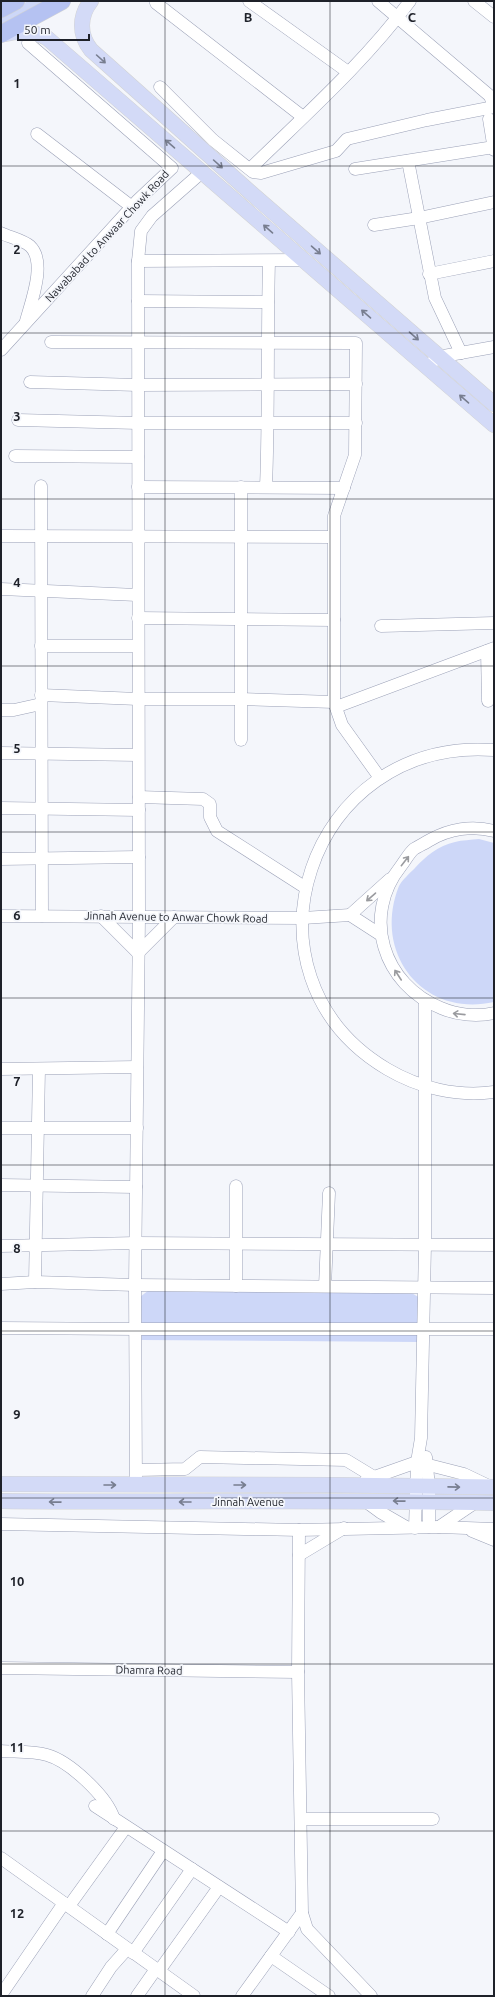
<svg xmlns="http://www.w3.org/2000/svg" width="495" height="1997" font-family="Ubuntu,sans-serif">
	<rect width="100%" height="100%" fill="#f4f6fb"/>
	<g fill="#cdd7f8">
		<path d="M28,1H53L1,29V15Z"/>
		<path d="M479,839L494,843V1002C423,1018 372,953 399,886C402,880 410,873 415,868C426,856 438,846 455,842C462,840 471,840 479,839Z"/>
		<path d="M149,1290L410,1292L420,1298L418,1342L141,1340L140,1297Z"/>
	</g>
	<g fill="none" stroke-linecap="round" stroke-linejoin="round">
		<defs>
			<g id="minor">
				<path d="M249,1L348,72"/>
				<path d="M378,1L490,96L494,107"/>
				<path d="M474,1L494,17"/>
				<path d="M156,3L303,117"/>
				<path d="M160,87L213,140L253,172L261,173L336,151L347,139L427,120L494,107"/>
				<path d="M489,119L494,150"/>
				<path d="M37,134L132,207"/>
				<path d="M408,161L435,298L461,353"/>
				<path d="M250,169C305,115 364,63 410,1"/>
				<path d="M355,169L494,147"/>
				<path d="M374,225L419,218L494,202"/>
				<path d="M1,233C9,237 23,240 30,246C47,262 31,302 26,321"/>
				<path d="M138,261L303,260"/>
				<path d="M429,274L494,261"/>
				<path d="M138,301L268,302"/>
				<path d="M51,342L356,343L355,455L334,516V702L342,725L380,778"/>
				<path d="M1,350L138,200L172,168L28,43"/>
				<path d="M427,367L438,357L494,347"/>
				<path d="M30,382L138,385L356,384"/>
				<path d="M18,420L138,423H356"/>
				<path d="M15,456L138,457"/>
				<path d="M41,486L42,916"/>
				<path d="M138,487L344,488"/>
				<path d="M266,487C269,412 267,337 269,261"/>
				<path d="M1,536L333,537"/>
				<path d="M1,589L137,595"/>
				<path d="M138,618L334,620"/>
				<path d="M381,626L494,623"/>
				<path d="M41,646H138"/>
				<path d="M487,651L488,701"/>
				<path d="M41,695L138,699H241L334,702"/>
				<path d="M336,707L494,648"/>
				<path d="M1,710H14L41,704"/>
				<path d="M241,740V487"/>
				<path d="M494,750C308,736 229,975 387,1069C419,1088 457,1097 494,1092"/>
				<path d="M1,753L138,755"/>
				<path d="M139,797L203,799L210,804V817L217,831L306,888"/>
				<path d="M1,808L139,810"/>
				<path d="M494,831C472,825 449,829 430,840C425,843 419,846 414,849C409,853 405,861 401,866C361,916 383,985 441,1008C457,1015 477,1017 494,1013"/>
				<path d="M1,859L139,857"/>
				<path d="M350,915L390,879"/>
				<path d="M350,915L381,935"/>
				<path d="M1,916L303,918L350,915"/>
				<path d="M101,916L138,953L174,917"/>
				<path d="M1,1069L137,1067"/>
				<path d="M1,1128H137"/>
				<path d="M1,1185L136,1187"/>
				<path d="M1,1246L136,1243L494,1245"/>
				<path d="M35,1282L39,1069"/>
				<path d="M1,1284L35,1282L135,1285L494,1288"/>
				<path d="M236,1286V1186"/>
				<path d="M325,1286L329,1193"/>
				<path d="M1,1328L136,1329H494"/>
				<path d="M426,1457L429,1486V1527"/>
				<path d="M137,1470L185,1469L200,1457L346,1460L374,1477"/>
				<path d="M366,1480L417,1462L464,1474L489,1486"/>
				<path d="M136,1485L135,1285L139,917L138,261L141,231L152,216L202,172"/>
				<path d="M365,1501L380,1512L406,1527"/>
				<path d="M1,1524L299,1530L439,1527L494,1529"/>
				<path d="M439,1527L476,1502"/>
				<path d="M415,1528L417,1462L421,1438L425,1245V1002"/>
				<path d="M299,1530L298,1672L302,1913L307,1929L371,1996"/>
				<path d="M472,1531L494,1540"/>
				<path d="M299,1555L344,1528"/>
				<path d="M1,1668L298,1672"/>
				<path d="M1,1751C16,1752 33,1751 47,1755C69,1761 107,1796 114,1819"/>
				<path d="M95,1806L289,1932"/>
				<path d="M301,1819H433"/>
				<path d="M1,1858L194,1996"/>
				<path d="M69,1906L126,1827"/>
				<path d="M107,1934L163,1851"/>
				<path d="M133,1953L192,1869"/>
				<path d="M271,1956L329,1996"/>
				<path d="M159,1971L219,1887"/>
				<path d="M1,1995L64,1903"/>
				<path d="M92,1996L111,1967L127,1949"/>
				<path d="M137,1996L156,1969"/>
				<path d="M242,1996L302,1913"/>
			</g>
			<g id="major">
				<path d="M91,1C79,16 79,35 91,50L250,192L494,404"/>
				<path d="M5,34C21,30 32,31 47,38L494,425"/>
				<path d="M1,1484L335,1485L494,1487"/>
				<path d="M1,1501C165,1503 330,1499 494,1503"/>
			</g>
			<g id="highway">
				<path d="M1,9L16,1"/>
				<path d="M1,34L62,1"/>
			</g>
		</defs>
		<use href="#minor" stroke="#9ba1b7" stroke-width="13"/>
		<use href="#major" stroke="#d2d3d4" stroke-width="16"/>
		<use href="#highway" stroke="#d2d3d4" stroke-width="18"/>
		<use href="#minor" stroke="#fff" stroke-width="12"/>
		<use href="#major" stroke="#d3daf7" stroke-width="15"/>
		<use href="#highway" stroke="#b5c2f2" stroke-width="17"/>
	</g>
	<defs><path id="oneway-shaft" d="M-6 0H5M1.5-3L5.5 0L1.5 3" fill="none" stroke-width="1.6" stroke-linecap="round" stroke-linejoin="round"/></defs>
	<g stroke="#787e90">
		<use href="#oneway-shaft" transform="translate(101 59) rotate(42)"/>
		<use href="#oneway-shaft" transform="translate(170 144) rotate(-139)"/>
		<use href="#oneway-shaft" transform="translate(218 164) rotate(42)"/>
		<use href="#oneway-shaft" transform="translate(268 229) rotate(-139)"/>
		<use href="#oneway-shaft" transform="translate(316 250) rotate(41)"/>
		<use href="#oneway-shaft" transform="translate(366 314) rotate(-139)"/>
		<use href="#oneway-shaft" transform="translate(414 336) rotate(41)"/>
		<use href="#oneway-shaft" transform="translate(464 399) rotate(-139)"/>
		<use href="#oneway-shaft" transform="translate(110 1485)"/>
		<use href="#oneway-shaft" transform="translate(240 1485)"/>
		<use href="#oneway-shaft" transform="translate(454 1487) rotate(1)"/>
		<use href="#oneway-shaft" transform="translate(399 1501) rotate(-179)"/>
		<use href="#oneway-shaft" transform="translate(55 1502) rotate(-179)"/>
		<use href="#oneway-shaft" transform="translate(185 1502) rotate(180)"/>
	</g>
	<g stroke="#9a9b9f">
		<use href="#oneway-shaft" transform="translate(405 861) rotate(-52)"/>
		<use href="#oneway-shaft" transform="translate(371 897) rotate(139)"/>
		<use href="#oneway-shaft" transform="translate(398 975) rotate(-123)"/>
		<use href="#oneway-shaft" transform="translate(459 1014) rotate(-174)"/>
	</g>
	<path fill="none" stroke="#1e2129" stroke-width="1" stroke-opacity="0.55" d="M165,1V1996M330,1V1996M1,166H494M1,333H494M1,499H494M1,666H494M1,832H494M1,998H494M1,1165H494M1,1331H494M1,1498H494M1,1664H494M1,1831H494"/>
	<g text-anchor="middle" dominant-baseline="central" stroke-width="3.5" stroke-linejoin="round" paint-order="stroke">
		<g font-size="11" fill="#1e2129" stroke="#f4f6fb">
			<text transform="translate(107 236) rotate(-47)">Nawababad to Anwaar Chowk Road</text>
			<text transform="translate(176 917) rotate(1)">Jinnah Avenue to Anwar Chowk Road</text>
			<text x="248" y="1502">Jinnah Avenue</text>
			<text transform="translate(149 1670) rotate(1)">Dhamra Road</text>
		</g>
	</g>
	<g font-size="13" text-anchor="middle" font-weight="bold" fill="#1e2129" stroke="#f4f6fb" stroke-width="3.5" stroke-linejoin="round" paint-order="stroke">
		<text x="248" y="22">B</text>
		<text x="412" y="22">C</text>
		<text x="17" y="88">1</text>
		<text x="17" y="254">2</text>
		<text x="17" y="421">3</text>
		<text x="17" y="587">4</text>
		<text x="17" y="753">5</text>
		<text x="17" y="920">6</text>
		<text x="17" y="1086">7</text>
		<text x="17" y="1253">8</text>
		<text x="17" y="1419">9</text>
		<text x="17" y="1586">10</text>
		<text x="17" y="1752">11</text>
		<text x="17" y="1918">12</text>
	</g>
	<rect width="495" height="1997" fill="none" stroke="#1e2129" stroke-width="4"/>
	<path d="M18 34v6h71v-6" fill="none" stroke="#1e2129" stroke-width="2"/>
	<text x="24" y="34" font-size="12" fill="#1e2129" stroke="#f4f6fb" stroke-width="3" paint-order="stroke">50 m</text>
</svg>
